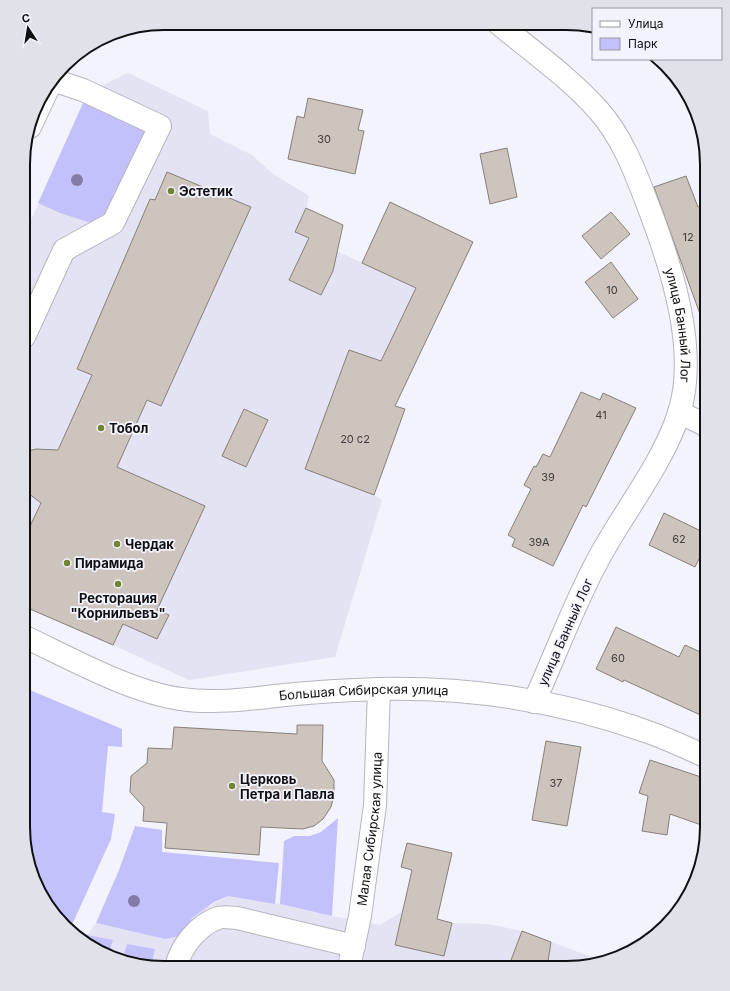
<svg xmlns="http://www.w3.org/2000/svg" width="730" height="991" font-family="Inter,sans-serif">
	<rect width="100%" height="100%" fill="#f3f3fd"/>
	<g fill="#e3e3f4">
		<path d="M128,73L208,111L210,134L252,155L272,173L309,196L306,208L296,232L388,275L417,213L445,229L409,371L349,350L305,469L374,495L382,500L335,657L189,680L113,645L23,606L24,236L84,101L103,85Z"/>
		<path d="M228,896L280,904L332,916L380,925L403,911L452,923L489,924L522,931L600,960L566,968L146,967L84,942L87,935L96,923L165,939L190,924L192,918L204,909Z"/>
	</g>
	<g fill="#c3c1fb">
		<path d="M84,101L147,131L110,214L94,224L60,213L38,203Z"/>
		<path d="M23,687L122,729V747L108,746L102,812L115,814L111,839L71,927L38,890L23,827Z"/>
		<path d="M338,818L332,916L280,904L284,841L294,836H310L321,832Z"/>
		<path d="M135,826L162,830V852L279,863L275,904L228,896L214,902L192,918L190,924L179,936L165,939L96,923L119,870Z"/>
		<path d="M87,935L113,940L109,953L85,944L84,942Z"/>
		<path d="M127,944L155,949L151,967L123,958Z"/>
	</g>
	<g fill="#ccc4bd" stroke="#878079">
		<path d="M308,98L363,110L358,130L364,131L355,174L288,159L297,116L304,118Z"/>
		<path d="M507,148L517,197L490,204L480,154Z"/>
		<path d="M167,172L251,207L161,406L147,400L117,467L205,506L157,610L169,615L157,639L123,624L113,645L23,606L24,539L41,503L24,490V452L36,449L58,450L92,375L77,369L150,199L155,200Z"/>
		<path d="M686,176L698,207L707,203V328H705L654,187Z"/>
		<path d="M390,202L473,242L395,406L405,409L374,495L305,469L349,350L381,361L416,288L362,263Z"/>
		<path d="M306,208L343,225L333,271L321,295L289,280L309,238L295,232Z"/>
		<path d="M611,212L630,234L601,259L582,236Z"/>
		<path d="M611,262L638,299L613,318L585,282Z"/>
		<path d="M581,392L600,400L603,393L636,408L586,507L583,505L553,566L512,546L515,539L508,535L531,489L524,485L534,466L536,467L543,454L550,457Z"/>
		<path d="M244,409L268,420L246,467L222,456Z"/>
		<path d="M664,513L707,534V543L695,567L649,545Z"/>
		<path d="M616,627L679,657L685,645L707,655V718L624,680L623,682L596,669Z"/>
		<path d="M297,725H323L322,761L334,780V795L331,807L323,819L314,826L303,829L261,827L259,855L165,848L167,823L143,821L144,807L130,792L131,776L147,763L148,748L172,749L174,727L297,734Z"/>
		<path d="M546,741L581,747L567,826L532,820Z"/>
		<path d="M650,760L707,779V827L670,814L667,835L642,831L648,796L639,793Z"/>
		<path d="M407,843L452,853L437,919L452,923L444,956L395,945L412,870L401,867Z"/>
		<path d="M522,931L551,942L547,968H508Z"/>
	</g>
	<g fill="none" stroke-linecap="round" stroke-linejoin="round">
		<defs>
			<g id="minor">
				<path id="s1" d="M499,24C533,52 570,78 599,111C623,138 636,174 649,208C671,266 699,350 679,413C663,463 625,510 600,556C574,603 556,654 534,702"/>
				<path d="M24,337L64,250L113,223L160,126L83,90L53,80"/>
				<path d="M679,412L707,426"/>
				<path id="s2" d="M23,636C70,658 130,692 181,699C215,704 250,699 284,695C315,692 347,690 379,689C470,687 562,701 648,732C668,739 687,748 707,757"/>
				<path d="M176,967C181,946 198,925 218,918C223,916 231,918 237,918L354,946"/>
				<path id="s3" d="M349,967L360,916L375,805L379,689"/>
			</g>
			<path id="major" d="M30,127L51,82"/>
		</defs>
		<use href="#minor" stroke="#b5b5be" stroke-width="24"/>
		<use href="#major" stroke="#b5b5be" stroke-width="24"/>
		<use href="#minor" stroke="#fff" stroke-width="22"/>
		<use href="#major" stroke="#fff" stroke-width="22"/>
	</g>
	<g fill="#847ca6">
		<circle cx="77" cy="180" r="6"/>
		<circle cx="134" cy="901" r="6"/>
	</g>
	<g fill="#728536" stroke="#f3f3fd" stroke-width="1.5">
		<circle cx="171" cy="191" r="4"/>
		<circle cx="101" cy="428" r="4"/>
		<circle cx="117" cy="544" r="4"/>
		<circle cx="67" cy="563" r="4"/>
		<circle cx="118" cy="584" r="4"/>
		<circle cx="232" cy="786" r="4"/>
	</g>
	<g text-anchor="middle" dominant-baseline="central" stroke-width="3.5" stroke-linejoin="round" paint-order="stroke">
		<g font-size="11" fill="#3f3d3e">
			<text x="324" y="139">30</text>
			<text x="688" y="237">12</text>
			<text x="612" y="290">10</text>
			<text x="601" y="415">41</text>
			<text x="355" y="439">20 с2</text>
			<text x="548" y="477">39</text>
			<text x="679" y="539">62</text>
			<text x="539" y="542">39А</text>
			<text x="618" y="658">60</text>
			<text x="556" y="783">37</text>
		</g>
		<g font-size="13" font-weight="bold" fill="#101013" stroke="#f3f3fd" text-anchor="start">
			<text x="179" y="191">Эстетик</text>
			<text x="109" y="428">Тобол</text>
			<text x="125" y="544">Чердак</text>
			<text x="75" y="563">Пирамида</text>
			<text x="118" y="598" text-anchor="middle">Ресторация<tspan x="118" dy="15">"Корнильевъ"</tspan></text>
			<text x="240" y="779">Церковь<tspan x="240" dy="15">Петра и Павла</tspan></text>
		</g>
		<g font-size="13" fill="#101013" stroke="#f3f3fd">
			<text stroke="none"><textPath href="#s1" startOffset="364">улица Банный Лог</textPath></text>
			<text transform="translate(565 632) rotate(-66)">улица Банный Лог</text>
			<text stroke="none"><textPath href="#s2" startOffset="354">Большая Сибирская улица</textPath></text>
			<text stroke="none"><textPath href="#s3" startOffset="140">Малая Сибирская улица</textPath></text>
		</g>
	</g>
	<path d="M0 0H730V991H0ZM164 30H566A134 134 0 0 1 700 164V827A134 134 0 0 1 566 961H164A134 134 0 0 1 30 827V164A134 134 0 0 1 164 30Z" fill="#e1e1ea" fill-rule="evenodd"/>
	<path fill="none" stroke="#101013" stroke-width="2" d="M164 30H566A134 134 0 0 1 700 164V827A134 134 0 0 1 566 961H164A134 134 0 0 1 30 827V164A134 134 0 0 1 164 30Z"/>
	<rect x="592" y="8" width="130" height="52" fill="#f3f3fd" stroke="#98989f"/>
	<rect x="600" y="21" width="20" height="6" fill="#ffffff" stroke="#98989f"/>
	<text x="628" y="28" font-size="12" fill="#101013">Улица</text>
	<rect x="600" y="38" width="20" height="12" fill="#c3c1fb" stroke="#98989f"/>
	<text x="628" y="48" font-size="12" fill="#101013">Парк</text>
	<g transform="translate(28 28) rotate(348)" stroke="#f3f3fd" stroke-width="3" paint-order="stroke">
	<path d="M0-3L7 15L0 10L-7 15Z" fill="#101013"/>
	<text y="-6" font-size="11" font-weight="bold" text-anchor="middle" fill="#101013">С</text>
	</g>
</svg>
